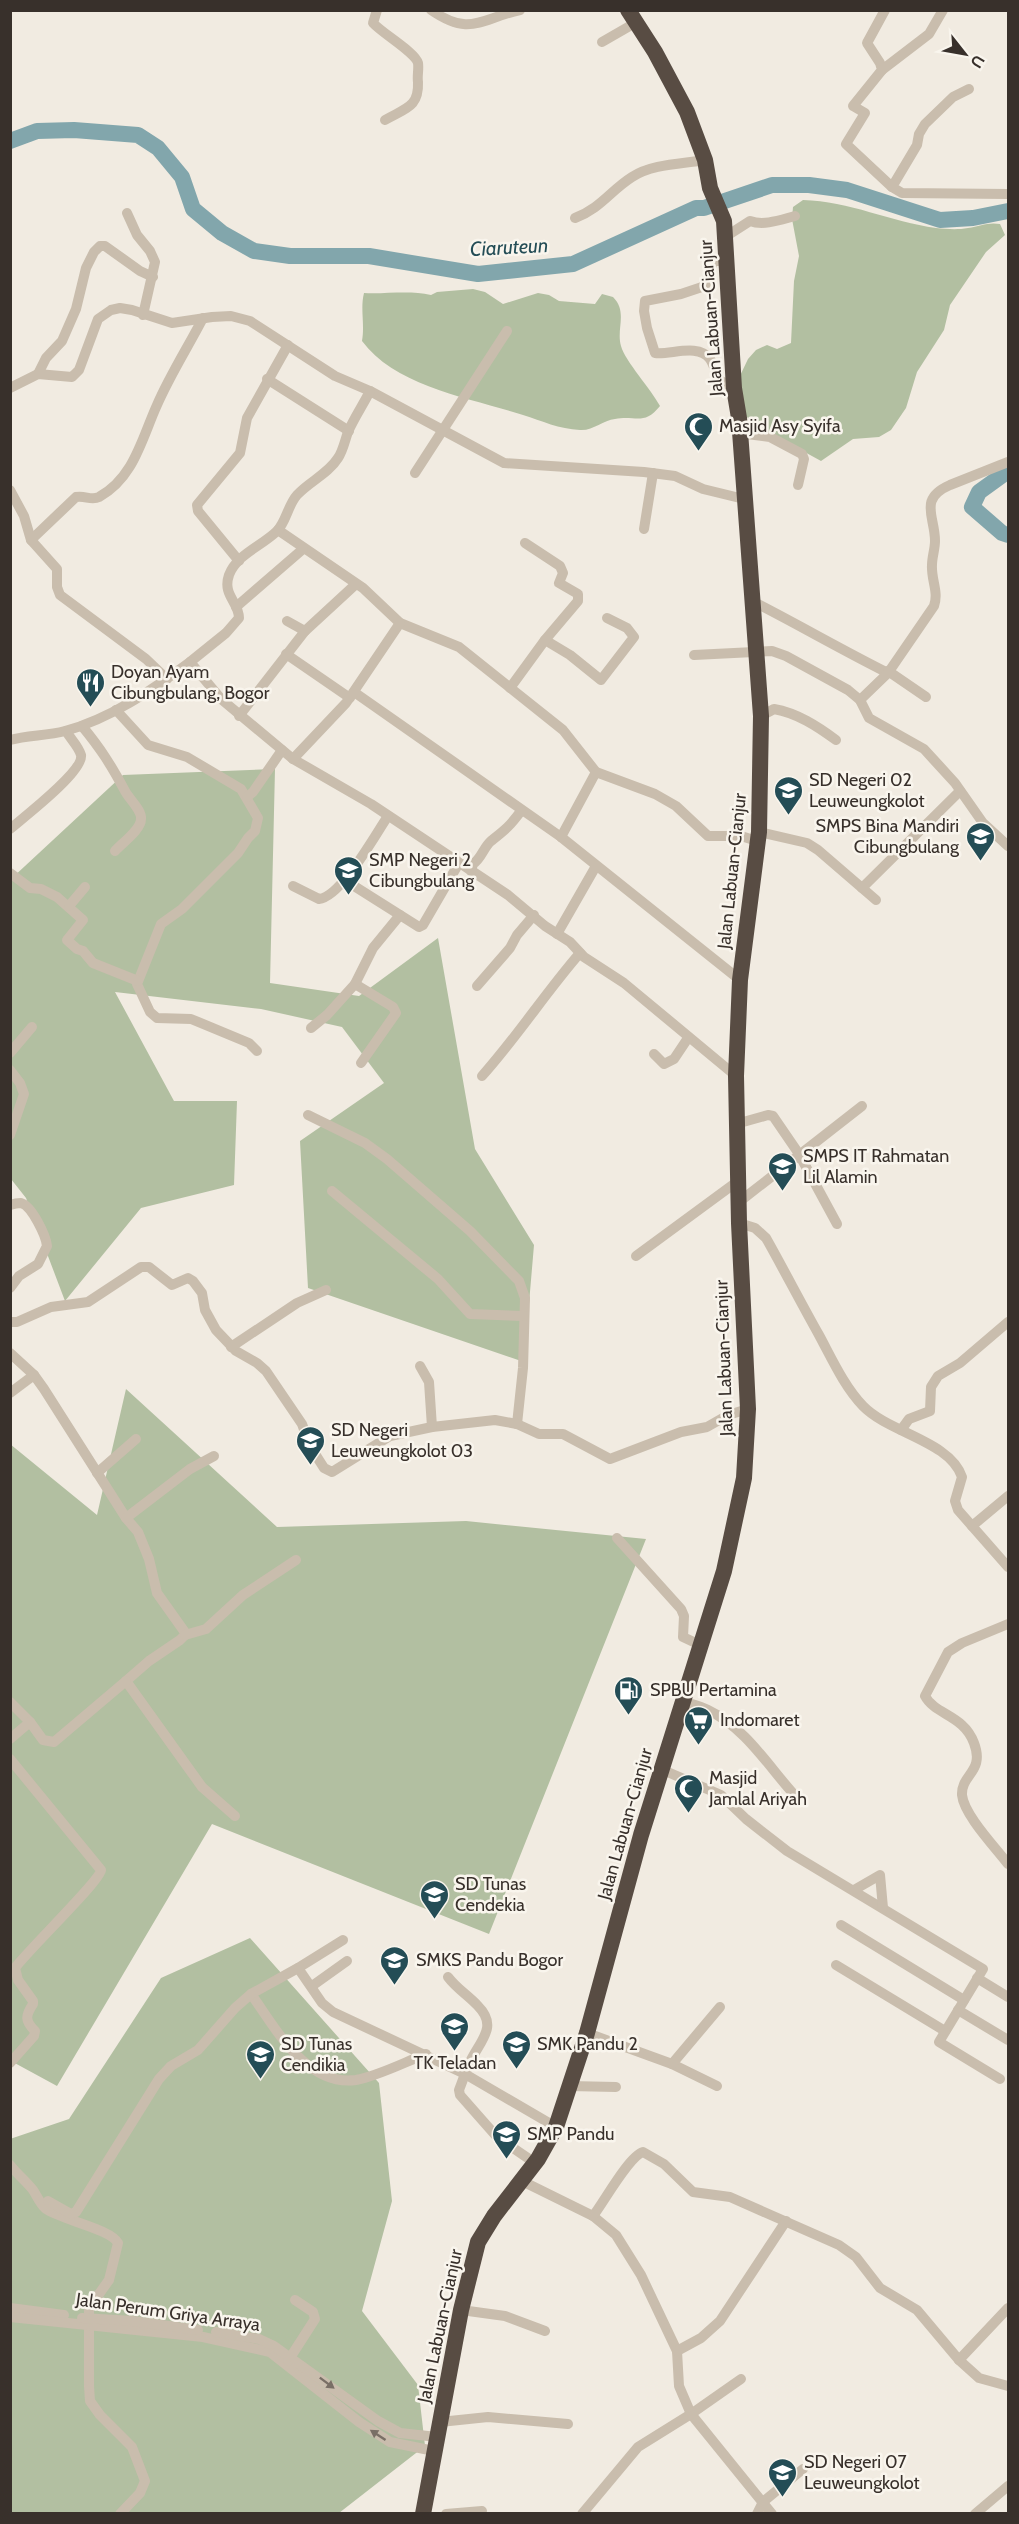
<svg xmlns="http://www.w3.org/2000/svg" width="1019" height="2524" font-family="Cabin,sans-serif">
	<rect width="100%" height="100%" fill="#f1ebe1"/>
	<g fill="#b2bfa1">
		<path d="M803,200C849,201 891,222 936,228C947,229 957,230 968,228C980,226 988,222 1000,224L1005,235L986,252L950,305L944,330L917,372L906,408L891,430L879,437L853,439L821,461L754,424L745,415L738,380L748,359L756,350L767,345L777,349L791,343L794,281L799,256L792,219L793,207Z"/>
		<path d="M473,289L485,292L503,304L538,293L549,295L559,301L595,304L602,294L613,297C628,312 616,329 621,346C625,361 651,389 660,406C644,426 636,415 615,419C603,420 593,431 580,430C559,429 542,421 523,415C471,398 396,387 362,341C365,324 360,309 364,293C387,294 410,290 431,295L437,292Z"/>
		<path d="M275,769L270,983L359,996L438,938L475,1149L534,1245L524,1362L308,1288L300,1141L384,1083L342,1027L261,1009L115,992L174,1101H237L234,1185L141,1208L65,1301L26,1198L11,1179V879L123,775Z"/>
		<path d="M126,1389L277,1527L466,1521L646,1539L489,1934L212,1824L57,2086L11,2061L10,1444L97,1515Z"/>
		<path d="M250,1938L379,2083L392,2201L362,2311L418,2385L425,2446L339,2513H11L10,2139L69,2119L161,1978Z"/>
	</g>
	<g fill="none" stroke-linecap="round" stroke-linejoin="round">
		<g stroke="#82a6ac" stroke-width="16">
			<path d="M10,141L37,131L74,130L138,135L158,148L182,177L193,209L222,233L254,251L290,256H369L478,274L573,264L696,208H704L772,185H809L847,190L940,220L973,218L1008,211"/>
			<path d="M1008,471L979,492L972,507L1002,533L1008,535"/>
		</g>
		<g stroke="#c9bdad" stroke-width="10">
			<path d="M377,10L373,23C383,34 415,52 418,63C419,69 417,76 418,82C419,107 406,108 385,120"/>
			<path d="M431,10C470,37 480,19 520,10"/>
			<path d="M885,10L867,43L880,63L882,70L853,106L865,113L846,144L892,187"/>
			<path d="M602,42L635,23"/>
			<path d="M882,70L929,34L943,10"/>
			<path d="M969,89L953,97L925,124L919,134L917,145L892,187L902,193L1008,194"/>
			<path d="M127,213L137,235L150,251L155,262L143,315"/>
			<path d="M575,218C601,208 610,191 632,177C652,164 681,164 705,160"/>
			<path d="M725,237L750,221C764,226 780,220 795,216"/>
			<path d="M727,261H713L705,286L681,294L645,301L644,311L647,328L655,353C671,355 698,343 710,359C714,365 716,373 719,380L734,388"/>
			<path d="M38,374L46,358L62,341L76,309L86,268L94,252L100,246H105L140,271L153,277"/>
			<path d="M267,379L349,431"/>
			<path d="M10,388L38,374L72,377L79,370L98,319L111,310L120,308L132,310L172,323L212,317L231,316L250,321L335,376L370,391L504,463L644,472L675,476L703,489L744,499"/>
			<path d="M739,433L770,437L802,454L804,459L798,485"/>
			<path d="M415,473L507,331"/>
			<path d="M10,490L24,516L31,540L57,569V587L60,595L146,659L167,679"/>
			<path d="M644,529L653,473"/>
			<path d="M278,530L363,588L400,623L459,647L563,730L596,772L655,794L676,806L708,836H741L757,841"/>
			<path d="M31,540L76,497C85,495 91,501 99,497C134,478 142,438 157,405C170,375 188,347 203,318"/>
			<path d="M239,561L198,511L197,505L240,453L247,418L288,345"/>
			<path d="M754,602C799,625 842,650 888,673"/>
			<path d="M236,607L303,549"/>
			<path d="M305,631L356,584"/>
			<path d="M545,640L570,655L601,680L634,637L627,628L607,618"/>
			<path d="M286,654L350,698"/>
			<path d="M694,655L772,651L786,656L848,690L860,700L869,718L924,749L955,783L983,823L1008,846"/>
			<path d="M190,662L226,633L239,618C239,602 222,595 229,575C237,554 262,546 277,531C286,522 288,505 297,495C310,481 328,474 338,458C343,451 345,440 348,432C354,418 363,405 370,391"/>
			<path d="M888,671L926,697"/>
			<path d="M510,688L545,640L578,601V594L559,583L563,573L560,566L525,543"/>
			<path d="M354,692L561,837L740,980"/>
			<path d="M860,700L888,673L934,606C939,592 931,580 932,565C932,557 935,549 935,541C935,516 918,499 950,485L1008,462"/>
			<path d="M116,710L148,745L187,757L241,789L258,818L255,831L248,838L238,853L182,909L161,924L137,984L150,1012L157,1018L191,1019L249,1043L257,1051"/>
			<path d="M239,716L305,631L287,621"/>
			<path d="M761,716L774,709C797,713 817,726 836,740"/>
			<path d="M82,726C101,749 111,765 125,791C129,799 142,810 141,819C141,830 122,843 115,851"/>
			<path d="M10,740C28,735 47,736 65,731C110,719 152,690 190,662L221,699L293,759L371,804L508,895L545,926L570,942L584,957L624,983L736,1076"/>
			<path d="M293,759L346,703L400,623"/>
			<path d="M247,797L253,792L282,750"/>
			<path d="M10,829C24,817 84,771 81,755C79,747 70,738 66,731"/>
			<path d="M759,832L807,843L818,850L876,900"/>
			<path d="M561,837L596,772"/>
			<path d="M471,871L473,864C482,858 483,848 491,841C506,829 509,827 521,811"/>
			<path d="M10,873L30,888L41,889L57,897L83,920L67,940L77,949L83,951L93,963L138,981"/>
			<path d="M343,879L419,927L423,925L459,863"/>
			<path d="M293,886L319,899C341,897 375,835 388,816"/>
			<path d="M862,888L960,791"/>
			<path d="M69,906L85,887"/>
			<path d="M557,934L596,866"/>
			<path d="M355,984L393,1007L396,1013L361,1063"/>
			<path d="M477,986L510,948L517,935L534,915"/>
			<path d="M311,1028L327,1015L355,984L373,948L400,915"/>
			<path d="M10,1053L32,1027"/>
			<path d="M654,1054L664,1064L674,1059L688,1038"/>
			<path d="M10,1070L20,1083L24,1094L10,1135"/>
			<path d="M482,1076C517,1037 546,992 580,953"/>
			<path d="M308,1115L365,1143L387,1159L470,1231L519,1281L525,1298L523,1368L517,1424"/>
			<path d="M736,1124L768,1115L773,1116L799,1154L837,1224"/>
			<path d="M332,1191L438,1279L470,1314L524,1316"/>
			<path d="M739,1202L862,1106"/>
			<path d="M10,1205C13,1204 18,1203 21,1203C32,1206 46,1236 47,1246L38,1264L19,1276L10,1288"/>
			<path d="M739,1223L755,1228L766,1238C784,1270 801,1303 819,1335C832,1359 844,1386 863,1406C889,1433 950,1441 962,1477L955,1501L958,1510L1008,1567"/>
			<path d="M636,1256L738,1181"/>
			<path d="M10,1322H17L51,1307L88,1302L141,1267H149L172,1285L188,1278L193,1281L202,1293L205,1310L216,1330L236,1351L257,1363L266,1371L302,1424L310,1446L324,1468L332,1472L390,1436L432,1427L495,1420L517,1424L539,1434H563L610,1459L681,1432L707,1427L728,1415L748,1409"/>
			<path d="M231,1347L297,1303L326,1290"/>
			<path d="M10,1353L34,1375L44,1389L126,1518L138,1532L149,1559L157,1593L184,1631L185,1635L180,1640L149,1661L126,1681L202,1787L235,1816"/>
			<path d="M420,1366L429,1382L432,1427"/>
			<path d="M10,1393L34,1375"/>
			<path d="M901,1430L909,1419L930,1411L931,1387L938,1376L960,1363L1008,1322"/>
			<path d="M97,1473L136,1439"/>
			<path d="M126,1518L190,1469L214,1456"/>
			<path d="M972,1526L1008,1496"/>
			<path d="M617,1538L681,1609L684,1616L683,1637L700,1645"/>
			<path d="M1008,1624L962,1643L948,1652L925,1696C935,1715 964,1715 974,1743C985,1772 961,1774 962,1795C964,1815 996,1848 1008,1864"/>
			<path d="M185,1635L206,1629L243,1595L296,1560"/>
			<path d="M682,1701C691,1704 700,1706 708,1710C748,1729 771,1771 800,1801"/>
			<path d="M10,1702L30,1722"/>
			<path d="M10,1739L30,1722L43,1740L54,1742L126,1681"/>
			<path d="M10,1759L101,1870C100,1881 28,1950 15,1968L18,1980L33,2001V2004C25,2016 25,2021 35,2031L34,2036L10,2063"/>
			<path d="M663,1770L721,1795L746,1819L787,1851L983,1969L939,2042L1000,2079"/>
			<path d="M854,1890L880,1875L883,1908"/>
			<path d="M841,1925L964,2000"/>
			<path d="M836,1965L945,2031"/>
			<path d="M298,1968L322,2003L333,2012L465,2074L556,2127"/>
			<path d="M448,1977C457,1989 468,1995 478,2006C498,2026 481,2040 471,2060C466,2070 463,2080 459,2090L460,2095L497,2137L535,2163"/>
			<path d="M977,1978L1008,1997"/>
			<path d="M312,1986L347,1961"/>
			<path d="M251,1994C275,2027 306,2087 356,2080C378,2076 405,2062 426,2054"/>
			<path d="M958,2010L1008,2040"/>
			<path d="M587,2033L672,2064L717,2086"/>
			<path d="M672,2064L720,2007"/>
			<path d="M569,2086L616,2087"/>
			<path d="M10,2165C17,2174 26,2181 33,2190C37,2196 40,2204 46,2209C62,2220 111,2229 118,2243L109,2280L89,2308V2386L90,2401L100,2415L132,2447L145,2481L140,2493L120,2514"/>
			<path d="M522,2181L593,2216L616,2235L641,2275L677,2351L679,2386L691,2414L772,2514"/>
			<path d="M48,2201L71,2214L76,2212L159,2079L171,2066L198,2050L235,2008L251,1994L298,1968L343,1940"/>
			<path d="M593,2216C604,2202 629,2156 643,2152L664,2164L693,2192L730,2197L839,2245L856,2257L880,2288L917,2310L959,2360L979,2378L1008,2386"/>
			<path d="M10,2308L64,2315"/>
			<path d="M461,2310L505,2316L545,2331"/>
			<path d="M10,2317L203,2337L270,2352L359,2422L390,2442L434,2451"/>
			<path d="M82,2318L133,2321L198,2330"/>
			<path d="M216,2332L259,2339L274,2346L378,2421L400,2433L437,2437"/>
			<path d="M677,2351L701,2338L720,2321L786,2221"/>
			<path d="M959,2360L1008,2308"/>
			<path d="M288,2361L315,2319L313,2312L295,2300"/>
			<path d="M440,2422L488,2417L568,2424"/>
			<path d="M446,2514L482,2511"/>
			<path d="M582,2514L638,2447L691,2414L741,2379"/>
			<path d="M757,2514L763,2502L803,2469"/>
			<path d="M975,2514L1008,2486"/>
		</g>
		<path stroke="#584c43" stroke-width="16" d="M423,2514L461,2310L478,2242L494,2216L538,2159L556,2127L587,2033L641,1835L724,1571L744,1478L748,1409L739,1223L736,1076L740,980L759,832L761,716L739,418L734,388L724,221L710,188L705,160L687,112L655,52L628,10"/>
	</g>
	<defs><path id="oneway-solid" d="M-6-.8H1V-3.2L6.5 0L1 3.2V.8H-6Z" transform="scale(1.5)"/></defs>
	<g fill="#796f66">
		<use href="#oneway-solid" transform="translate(327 2383) rotate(37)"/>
		<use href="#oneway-solid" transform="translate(378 2435) rotate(-147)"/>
	</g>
	<defs>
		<symbol id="mosque-pin" viewBox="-11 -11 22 30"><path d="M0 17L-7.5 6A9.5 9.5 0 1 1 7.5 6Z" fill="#244d56" stroke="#f9f5ed"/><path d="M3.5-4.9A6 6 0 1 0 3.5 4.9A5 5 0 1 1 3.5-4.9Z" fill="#fff"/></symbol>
		<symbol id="restaurant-pin" viewBox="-11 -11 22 30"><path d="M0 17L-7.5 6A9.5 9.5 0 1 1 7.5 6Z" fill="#244d56" stroke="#f9f5ed"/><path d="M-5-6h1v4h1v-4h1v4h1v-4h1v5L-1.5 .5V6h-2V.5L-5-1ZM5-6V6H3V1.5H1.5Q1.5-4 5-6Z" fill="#fff"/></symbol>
		<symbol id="school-pin" viewBox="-11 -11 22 30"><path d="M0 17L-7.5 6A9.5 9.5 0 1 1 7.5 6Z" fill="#244d56" stroke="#f9f5ed"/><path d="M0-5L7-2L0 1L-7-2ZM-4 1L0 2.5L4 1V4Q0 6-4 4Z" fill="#fff"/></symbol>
		<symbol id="fuel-pin" viewBox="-11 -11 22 30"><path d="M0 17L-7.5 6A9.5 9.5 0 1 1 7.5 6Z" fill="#244d56" stroke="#f9f5ed"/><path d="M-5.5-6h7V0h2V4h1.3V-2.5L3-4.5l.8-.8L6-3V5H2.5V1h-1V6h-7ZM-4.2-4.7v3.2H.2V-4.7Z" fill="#fff"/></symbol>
		<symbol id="supermarket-pin" viewBox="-11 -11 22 30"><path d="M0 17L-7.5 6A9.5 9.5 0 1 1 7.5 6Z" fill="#244d56" stroke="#f9f5ed"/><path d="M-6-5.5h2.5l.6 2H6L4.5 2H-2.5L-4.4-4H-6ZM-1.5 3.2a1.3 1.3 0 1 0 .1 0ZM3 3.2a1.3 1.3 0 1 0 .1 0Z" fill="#fff"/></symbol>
	</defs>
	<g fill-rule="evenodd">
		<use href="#mosque-pin" x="682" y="410" width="33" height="45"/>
		<use href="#restaurant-pin" x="74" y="666" width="33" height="45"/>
		<use href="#school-pin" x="772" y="774" width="33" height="45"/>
		<use href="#school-pin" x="964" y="820" width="33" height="45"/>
		<use href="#school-pin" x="332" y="854" width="33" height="45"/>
		<use href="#school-pin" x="766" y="1150" width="33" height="45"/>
		<use href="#school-pin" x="294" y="1424" width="33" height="45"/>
		<use href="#fuel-pin" x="612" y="1674" width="33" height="45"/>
		<use href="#supermarket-pin" x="682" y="1704" width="33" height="45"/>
		<use href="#mosque-pin" x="672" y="1772" width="33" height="45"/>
		<use href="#school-pin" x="418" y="1878" width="33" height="45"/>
		<use href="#school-pin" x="378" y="1944" width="33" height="45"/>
		<use href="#school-pin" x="438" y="2010" width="33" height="45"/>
		<use href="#school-pin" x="500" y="2028" width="33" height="45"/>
		<use href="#school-pin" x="244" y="2038" width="33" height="45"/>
		<use href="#school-pin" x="490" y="2118" width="33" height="45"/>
		<use href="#school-pin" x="766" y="2456" width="33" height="45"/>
	</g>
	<g text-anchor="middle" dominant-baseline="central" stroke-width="5" stroke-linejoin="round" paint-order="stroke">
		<g font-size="18" fill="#38302b" stroke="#f9f5ed">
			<text transform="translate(711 318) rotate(-94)">Jalan Labuan-Cianjur</text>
			<text transform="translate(732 871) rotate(-84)">Jalan Labuan-Cianjur</text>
			<text transform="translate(724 1358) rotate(-92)">Jalan Labuan-Cianjur</text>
			<text transform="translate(625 1824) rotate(-74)">Jalan Labuan-Cianjur</text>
			<text transform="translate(168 2312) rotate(8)">Jalan Perum Griya Arraya</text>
			<text transform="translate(440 2326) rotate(-78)">Jalan Labuan-Cianjur</text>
		</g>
		<g font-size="18" fill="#38302b" stroke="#f9f5ed" text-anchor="start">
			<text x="719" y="426">Masjid Asy Syifa</text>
			<text x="111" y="672">Doyan Ayam<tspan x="111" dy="21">Cibungbulang, Bogor</tspan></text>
			<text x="809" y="780">SD Negeri 02<tspan x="809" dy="21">Leuweungkolot</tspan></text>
			<text x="959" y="826" text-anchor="end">SMPS Bina Mandiri<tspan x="959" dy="21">Cibungbulang</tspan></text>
			<text x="369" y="860">SMP Negeri 2<tspan x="369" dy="21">Cibungbulang</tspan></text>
			<text x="803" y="1156">SMPS IT Rahmatan<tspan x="803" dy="21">Lil Alamin</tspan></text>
			<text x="331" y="1430">SD Negeri<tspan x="331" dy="21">Leuweungkolot 03</tspan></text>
			<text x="650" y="1690">SPBU Pertamina</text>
			<text x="720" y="1720">Indomaret</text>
			<text x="709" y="1778">Masjid<tspan x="709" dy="21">Jamlal Ariyah</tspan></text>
			<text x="455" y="1884">SD Tunas<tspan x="455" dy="21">Cendekia</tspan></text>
			<text x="416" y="1960">SMKS Pandu Bogor</text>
			<text x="281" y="2044">SD Tunas<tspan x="281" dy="21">Cendikia</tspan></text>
			<text x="537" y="2044">SMK Pandu 2</text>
			<text x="455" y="2063" text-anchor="middle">TK Teladan</text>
			<text x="527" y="2134">SMP Pandu</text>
			<text x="804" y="2462">SD Negeri 07<tspan x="804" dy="21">Leuweungkolot</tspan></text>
		</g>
		<g font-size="20" font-style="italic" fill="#244d56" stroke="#f9f5ed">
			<text transform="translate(509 247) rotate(-3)">Ciaruteun</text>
		</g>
	</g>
	<rect width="1019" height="2524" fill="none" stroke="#38302b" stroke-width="24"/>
	<g transform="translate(965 54) rotate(121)" stroke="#f9f5ed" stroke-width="4.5" paint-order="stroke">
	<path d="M0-4.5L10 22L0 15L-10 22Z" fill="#38302b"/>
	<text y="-9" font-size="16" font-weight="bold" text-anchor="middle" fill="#38302b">U</text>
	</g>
</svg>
